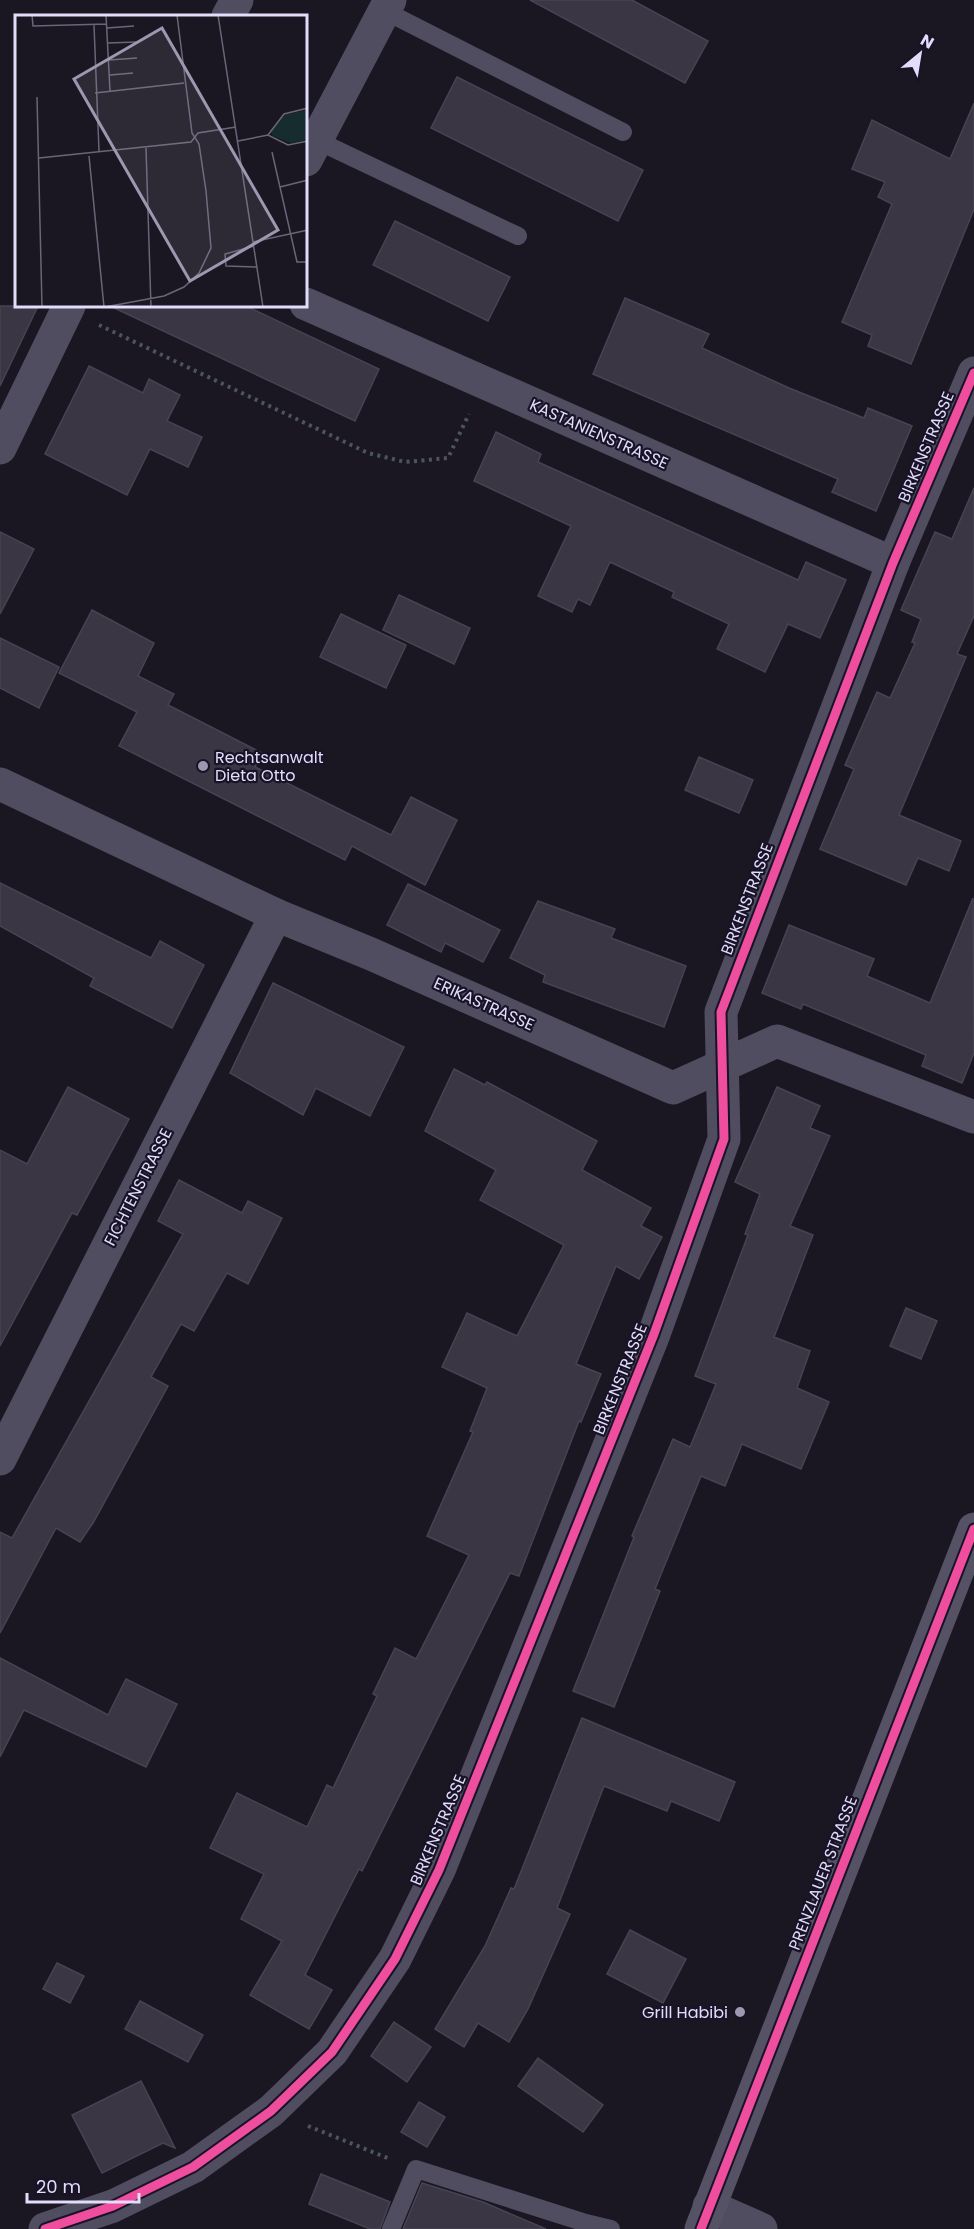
<svg xmlns="http://www.w3.org/2000/svg" width="974" height="2229" font-family="Poppins,sans-serif">
	<rect width="100%" height="100%" fill="#1a1722"/>
	<g fill="#3a3643" stroke="#484354" stroke-width="1.5">
		<path d="M530,0H632L708,41L685,83Z"/>
		<path d="M457,77L643,170L618,221L431,128Z"/>
		<path d="M974,103V209L911,364L868,346L872,335L842,322L892,204L878,197L885,182L852,169L872,120L950,159Z"/>
		<path d="M395,221L510,277L488,321L373,265Z"/>
		<path d="M625,298L709,334L702,348L789,388L864,418L868,408L912,426L876,511L832,492L838,479L593,374Z"/>
		<path d="M0,306H38L0,386Z"/>
		<path d="M110,306H246L379,369L355,421Z"/>
		<path d="M89,366L143,393L149,379L180,395L167,421L202,437L188,467L150,449L127,495L45,454Z"/>
		<path d="M496,432L541,454L538,462L798,580L806,562L846,580L820,638L788,624L765,672L717,649L729,624L672,597L674,592L610,562L590,605L578,599L572,612L538,596L571,526L474,481Z"/>
		<path d="M974,488V616L957,654L966,657L899,815L961,841L949,871L918,858L906,885L820,849L854,769L845,765L877,692L890,698L915,643L912,642L921,619L901,610L935,532L952,539Z"/>
		<path d="M0,532L34,549L0,614Z"/>
		<path d="M399,595L470,628L454,664L383,630Z"/>
		<path d="M92,610L154,643L138,676L174,694L168,705L262,753L255,767L391,835L411,797L457,820L425,885L352,846L345,860L119,746L137,712L59,673Z"/>
		<path d="M341,614L406,645L386,688L320,657Z"/>
		<path d="M0,638L59,667L39,708L0,688Z"/>
		<path d="M699,757L753,780L739,813L685,790Z"/>
		<path d="M0,883L151,958L160,941L204,965L172,1028L90,986L94,978L0,926Z"/>
		<path d="M408,884L500,930L483,962L445,943L441,952L387,925Z"/>
		<path d="M973,898L974,1053L962,1083L922,1066L926,1055L803,1004L801,1009L762,993L789,925L874,959L867,976L930,1003Z"/>
		<path d="M538,901L615,929L611,938L686,966L664,1027L543,982L545,975L510,958Z"/>
		<path d="M273,983L404,1047L370,1116L316,1088L303,1115L230,1073Z"/>
		<path d="M454,1069L485,1085L487,1082L597,1141L582,1170L651,1208L641,1226L662,1237L639,1279L616,1266L576,1364L601,1374L581,1422L579,1421L519,1576L510,1573L362,1871L359,1869L305,1975L332,1990L309,2029L250,1995L282,1941L241,1919L264,1874L210,1848L237,1793L307,1827L327,1785L333,1788L377,1696L373,1694L395,1648L416,1659L469,1555L427,1536L473,1432L470,1431L487,1388L442,1367L467,1313L517,1336L564,1245L480,1200L496,1170L425,1131Z"/>
		<path d="M68,1087L129,1119L77,1215L72,1213L0,1346V1150L27,1164Z"/>
		<path d="M777,1087L820,1106L810,1128L830,1136L790,1226L813,1235L774,1337L810,1351L797,1388L829,1402L801,1469L742,1444L725,1486L701,1476L655,1589L660,1591L614,1707L573,1691L634,1537L632,1536L673,1439L690,1447L716,1384L695,1376L748,1235L745,1234L760,1194L735,1182Z"/>
		<path d="M179,1180L242,1213L248,1201L282,1218L248,1284L227,1273L194,1331L181,1324L151,1377L168,1386L93,1523L80,1542L56,1528L0,1633V1532L12,1538L183,1234L158,1221Z"/>
		<path d="M906,1308L937,1321L921,1359L890,1346Z"/>
		<path d="M0,1658L108,1715L126,1679L177,1704L146,1767L24,1710L0,1757Z"/>
		<path d="M582,1718L735,1782L719,1821L671,1801L667,1811L604,1786L557,1908L570,1914L528,2009L509,2042L478,2023L464,2047L435,2029L485,1946L511,1888L514,1889Z"/>
		<path d="M630,1930L686,1959L663,2003L607,1974Z"/>
		<path d="M57,1963L84,1976L70,2003L43,1989Z"/>
		<path d="M140,2001L203,2035L188,2062L125,2029Z"/>
		<path d="M394,2022L431,2047L407,2082L371,2056Z"/>
		<path d="M538,2058L603,2105L583,2132L518,2086Z"/>
		<path d="M141,2081L175,2148L163,2143L102,2173L72,2115Z"/>
		<path d="M419,2102L445,2117L427,2147L401,2132Z"/>
		<path d="M321,2174L390,2202L380,2229H370L309,2204Z"/>
		<path d="M422,2183L483,2202L546,2229H403Z"/>
	</g>
	<g fill="none" stroke-linecap="round" stroke-linejoin="round">
		<g stroke="#4c5461" stroke-width="4" stroke-dasharray="3 4.5" stroke-linecap="butt">
			<path d="M99,325L368,453L405,462L448,458L469,414"/>
			<path d="M308,2126L390,2159"/>
		</g>
		<g stroke="#504d61" stroke-width="18">
			<path d="M385,11L623,132"/>
			<path d="M316,140L518,236"/>
			<path d="M391,2229L416,2169L586,2223L611,2229"/>
		</g>
		<g stroke="#504d61" stroke-width="33">
			<path d="M228,16L237,0"/>
			<path d="M306,160L390,0"/>
			<path d="M306,304L893,563"/>
			<path d="M0,448L69,306"/>
			<path d="M0,784L276,915L371,954L673,1088L777,1041L974,1117"/>
			<path d="M0,1459L276,915"/>
			<path d="M709,2206L761,2229"/>
			<path d="M45,2229L113,2206L193,2167L271,2111L332,2052L395,1959L439,1870L654,1334L724,1139L721,1012L893,563L974,373"/>
		</g>
		<path stroke="#555266" stroke-width="33" d="M701,2229L974,1529"/>
		<defs>
			<g id="cycleway">
				<path d="M45,2229L113,2206L193,2167L271,2111L332,2052L395,1959L439,1870L654,1334L724,1139L721,1012L893,563L974,373"/>
				<path d="M701,2229L974,1529"/>
			</g>
		</defs>
		<use href="#cycleway" stroke="#181326" stroke-width="13"/>
		<use href="#cycleway" stroke="#ef4d9e" stroke-width="9"/>
	</g>
	<g fill="#9c98af" stroke="#181326" stroke-width="2">
		<circle cx="203" cy="766" r="6"/>
		<circle cx="740" cy="2012" r="6"/>
	</g>
	<g text-anchor="middle" dominant-baseline="central" stroke-width="4.5" stroke-linejoin="round" paint-order="stroke">
		<g font-size="16" fill="#e2ddfb" stroke="#181326">
			<text transform="translate(599 434) rotate(24)">KASTANIENSTRASSE</text>
			<text transform="translate(926 447) rotate(-67)">BIRKENSTRASSE</text>
			<text transform="translate(747 899) rotate(-69)">BIRKENSTRASSE</text>
			<text transform="translate(484 1004) rotate(24)">ERIKASTRASSE</text>
			<text transform="translate(138 1187) rotate(-63)">FICHTENSTRASSE</text>
			<text transform="translate(620 1379) rotate(-68)">BIRKENSTRASSE</text>
			<text transform="translate(438 1830) rotate(-67)">BIRKENSTRASSE</text>
			<text transform="translate(823 1873) rotate(-69)">PRENZLAUER STRASSE</text>
		</g>
		<g font-size="16" fill="#e2ddfb" stroke="#181326" text-anchor="start">
			<text x="215" y="757">Rechtsanwalt<tspan x="215" dy="18">Dieta Otto</tspan></text>
			<text x="728" y="2012" text-anchor="end">Grill Habibi</text>
		</g>
	</g>
	<g transform="translate(15 15)">
		<rect width="292" height="292" fill="#1a1722"/>
		<path d="M292,95V125L276,128L258,121L255,115L270,100Z" fill="#172c2e"/>
		<path fill="none" stroke="#6a6679" stroke-width="1.5" d="M17,0L18,11L91,9M91,0L95,76M203,0L248,292M79,10L84,136M92,13L119,11M93,28L121,27M94,45L122,43M95,60L118,58M80,78L169,68M22,82L27,292M253,120L269,99L293,93M223,126L253,120L273,130L293,126M131,133L136,292M257,137L282,247H293M74,141L89,292M24,143L176,127L183,118L221,112M265,172L293,165M238,227L293,215M239,231L210,239L211,251L242,252M90,292L149,281L169,272L184,258L196,233L191,176L184,129L177,118L162,0"/>
		<path fill="#9c98af" fill-opacity="0.15" stroke="#9c98af" stroke-width="3" d="M147,13L263,215L175,266L59,64Z"/>
		<rect width="292" height="292" fill="none" stroke="#e2ddfb" stroke-width="3"/>
	</g>
	<g transform="translate(920 54) rotate(30)" stroke="#181326" stroke-width="4.5" paint-order="stroke">
	<path d="M0-4.5L10 22L0 15L-10 22Z" fill="#e2ddfb"/>
	<text y="-9" font-size="16" font-weight="bold" text-anchor="middle" fill="#e2ddfb">N</text>
	</g>
	<path d="M27 2193v9h112v-9" fill="none" stroke="#e2ddfb" stroke-width="3"/>
	<text x="36" y="2193" font-size="18" fill="#e2ddfb" stroke="#181326" stroke-width="4.5" paint-order="stroke">20 m</text>
</svg>
